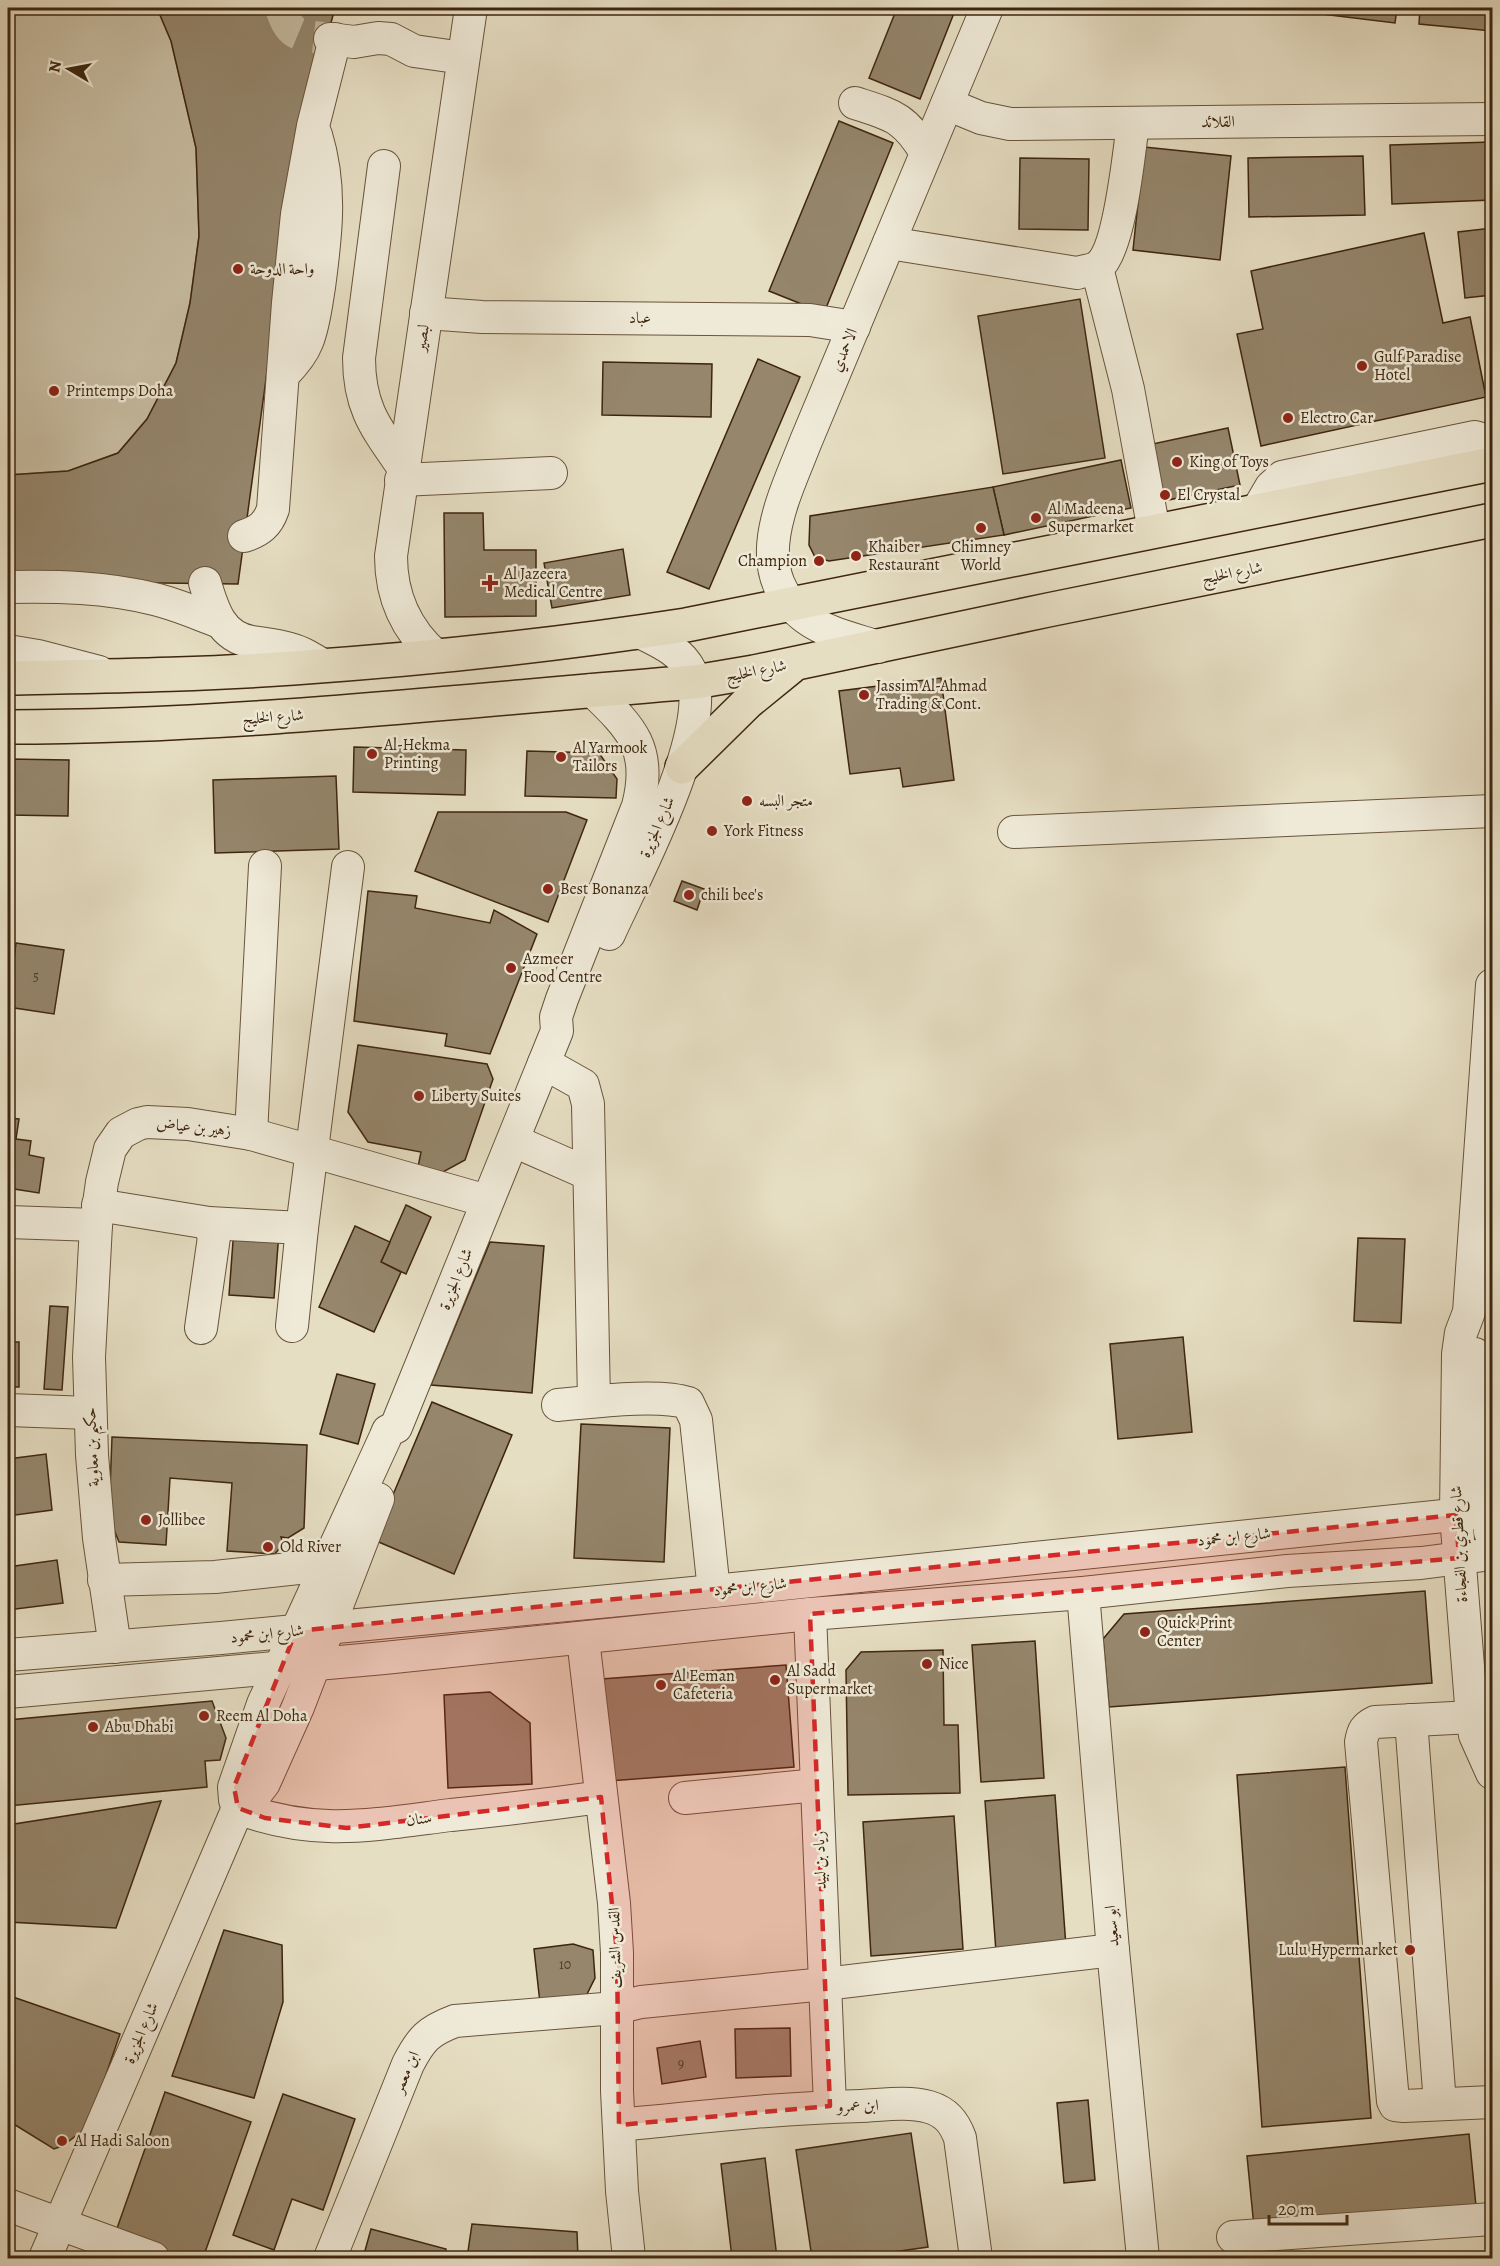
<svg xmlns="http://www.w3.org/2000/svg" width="1500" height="2266" font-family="Alegreya,Amiri,serif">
	<rect width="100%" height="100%" fill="#e6dec3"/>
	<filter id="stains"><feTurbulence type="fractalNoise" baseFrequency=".00333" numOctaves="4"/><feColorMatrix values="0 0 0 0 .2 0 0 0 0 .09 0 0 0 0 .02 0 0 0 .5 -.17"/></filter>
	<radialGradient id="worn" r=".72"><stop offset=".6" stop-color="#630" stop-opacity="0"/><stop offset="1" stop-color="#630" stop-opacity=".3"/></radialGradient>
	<path fill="#c9bfa4" stroke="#847259" stroke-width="1.5" d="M8,8H157L171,41L196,148L199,236L190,303L176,363L147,419L118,453L68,471L8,475Z"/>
	<g fill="#95866c" stroke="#3e260e" stroke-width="1.5">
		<path d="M157,8H335L298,145L238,584L8,581V475L68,471L118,453L147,419L176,363L190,303L199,236L196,148L171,41Z"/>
		<path d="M897,8H956L920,99L869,78Z"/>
		<path d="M1289,8H1397L1395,23L1289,10Z"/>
		<path d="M1420,8H1492V31L1419,24Z"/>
		<path d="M839,121L893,143L824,313L769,291Z"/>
		<path d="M1492,142V200L1392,204L1390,145Z"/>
		<path d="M1144,147L1231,156L1220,260L1133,250Z"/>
		<path d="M1363,156L1365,215L1249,217L1248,158Z"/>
		<path d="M1020,158L1089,159L1088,230L1019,229Z"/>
		<path d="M1492,228V295L1465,298L1458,232Z"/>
		<path d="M1424,233L1443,323L1470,317L1486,397L1261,446L1237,334L1263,329L1251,271Z"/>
		<path d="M1080,299L1105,458L1003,474L978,316Z"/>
		<path d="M758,359L800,377L709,589L667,572Z"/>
		<path d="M603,362L712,364L711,417L602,415Z"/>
		<path d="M1228,428L1240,485L1154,503L1143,446Z"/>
		<path d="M1121,460L1131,508L1004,535L993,487Z"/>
		<path d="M993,487L1004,535L829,561L815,557L809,545L810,516Z"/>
		<path d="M444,513H483L484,550H536V616L445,617Z"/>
		<path d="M623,549L630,595L552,608L544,563Z"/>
		<path d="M941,678L954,780L903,787L900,768L850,774L839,691Z"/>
		<path d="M354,747L466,750L465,795L353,792Z"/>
		<path d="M527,751L599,753L617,779L616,798L525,796Z"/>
		<path d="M8,759L69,760L68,816L8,815Z"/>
		<path d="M336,776L339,849L215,853L213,780Z"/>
		<path d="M438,812H566L587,820L548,922L415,871Z"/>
		<path d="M682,881L704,889L697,910L674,901Z"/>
		<path d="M368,891L417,896L415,908L490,923L494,910L537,934L490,1054L445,1046L447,1034L354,1021Z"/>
		<path d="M16,943L64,950L54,1014L8,1007Z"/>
		<path d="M358,1045L487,1064L493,1079L465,1160L443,1172L418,1167L421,1152L368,1142L348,1112Z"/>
		<path d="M8,1118L19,1119L16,1139L31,1141L29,1155L44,1158L39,1193L8,1188Z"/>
		<path d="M406,1205L431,1217L406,1274L381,1262Z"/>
		<path d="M355,1226L390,1242L381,1262L401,1272L374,1332L319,1307Z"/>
		<path d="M234,1228L279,1232L274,1298L229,1295Z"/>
		<path d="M1358,1238L1405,1239L1401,1323L1354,1321Z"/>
		<path d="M490,1242L544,1246L532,1393L431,1385Z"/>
		<path d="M50,1306L68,1307L62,1390L44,1389Z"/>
		<path d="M1183,1337L1192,1432L1118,1439L1110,1344Z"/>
		<rect x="8" y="1342" width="11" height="45"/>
		<path d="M337,1374L375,1384L358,1444L320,1434Z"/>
		<path d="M432,1402L512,1435L454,1574L374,1540Z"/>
		<path d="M581,1424L670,1428L664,1562L574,1558Z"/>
		<path d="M112,1437L307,1445L304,1528L288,1538L281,1537L283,1544L275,1554L227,1551L232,1483L170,1478L166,1545L119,1542L109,1517Z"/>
		<path d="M46,1454L52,1510L8,1516V1459Z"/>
		<path d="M57,1560L63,1603L8,1610V1567Z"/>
		<path d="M1425,1591L1432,1683L1109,1707L1103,1639L1124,1614Z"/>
		<path d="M1035,1641L1044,1778L981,1782L972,1645Z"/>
		<path d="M943,1650L944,1725H958L960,1793L848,1795L846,1670L861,1652Z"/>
		<path d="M786,1665L794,1767L609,1781L602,1679Z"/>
		<path d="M490,1692L530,1723L532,1784L448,1788L444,1695Z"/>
		<path d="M212,1701L226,1738L220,1760L205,1761L207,1787L8,1806V1720Z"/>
		<path d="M1345,1767L1371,2118L1262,2127L1237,1775Z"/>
		<path d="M1055,1795L1066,1947L996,1952L985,1801Z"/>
		<path d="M161,1801L116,1928L8,1922V1825Z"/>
		<path d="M954,1816L963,1949L871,1956L863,1822Z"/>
		<path d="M224,1930L282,1945L283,2002L254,2098L172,2076Z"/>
		<path d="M573,1944L593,1950L595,1978L585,1998L540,2003L534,1949Z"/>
		<path d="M13,1997L120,2034L88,2127L62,2146L54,2149L12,2123Z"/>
		<path d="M790,2028L791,2076L736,2078L735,2029Z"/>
		<path d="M700,2041L706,2077L662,2084L657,2048Z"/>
		<path d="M165,2092L251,2122L203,2258H186L115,2234Z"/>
		<path d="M283,2094L355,2119L323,2210L292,2199L274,2250L233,2235Z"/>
		<path d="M1088,2100L1095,2180L1064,2183L1057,2103Z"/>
		<path d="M911,2133L928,2247L851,2258H812L796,2150Z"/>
		<path d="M1469,2134L1476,2206L1254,2227L1247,2156Z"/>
		<path d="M765,2158L777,2258H732L721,2164Z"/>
		<path d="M472,2224L577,2232L578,2258H467Z"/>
		<path d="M371,2229L446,2249L444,2258H363Z"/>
	</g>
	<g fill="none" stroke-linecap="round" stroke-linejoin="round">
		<path stroke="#c4b99f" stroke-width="32" stroke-dasharray="32 16" stroke-linecap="butt" d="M281,8C291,40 300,34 330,39"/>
		<defs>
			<g id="minor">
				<path d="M330,39L354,42L378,38L391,39L414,51L463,58"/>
				<path d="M855,103C892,115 905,117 926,153"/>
				<path d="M947,104L981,118L1010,124L1492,119"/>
				<path d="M384,166L359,358C359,408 376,428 403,467"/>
				<path d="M889,243L1077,273C1084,271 1094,270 1099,266C1120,248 1129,153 1133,123"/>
				<path d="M1097,268L1128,389L1154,531"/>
				<path d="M426,313L482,317L810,320L854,327"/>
				<path d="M283,375C293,365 302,355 307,342C314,325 316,305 319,287C326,235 332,187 316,135"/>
				<path d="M401,480L551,473"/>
				<path d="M1257,511L1271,487L1282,477L1475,437L1492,442"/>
				<path d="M244,536C260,531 268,524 273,509L288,303L297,214L313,126L335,39"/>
				<path d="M205,583C213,610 221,637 252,642C265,644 278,645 290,649C302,652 313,659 324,666"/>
				<path d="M8,587C57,586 105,587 154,599C176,604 198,614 220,622"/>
				<path d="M878,647C854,639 826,633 806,618C744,571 784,498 806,441L987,8"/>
				<path d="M8,651L38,656L99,672"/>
				<path d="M436,656C405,629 391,596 391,556L471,8"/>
				<path d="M1014,832L1492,811"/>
				<path d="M609,934C634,878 717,726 690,670C680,650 659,642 640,632"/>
				<path d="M1492,985L1469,1312L1461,1333L1458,1354L1456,1515L1472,1717L1475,1735L1492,1773"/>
				<path d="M544,1063L583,1085L588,1104L594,1401"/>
				<path d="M251,1134L265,866"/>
				<path d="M514,1141L589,1174"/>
				<path d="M98,1205L209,1223L302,1228"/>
				<path d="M8,1222L96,1225"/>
				<path d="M292,1326L302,1228L348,867"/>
				<path d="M201,1328L214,1237L209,1223"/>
				<path d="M1475,1354L1490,1532"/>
				<path d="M558,1405C591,1402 658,1393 688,1403L696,1420L714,1591"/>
				<path d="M8,1410L90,1413"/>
				<path d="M104,1580L215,1577L326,1565"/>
				<path d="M1083,1593L1113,1950L1143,2258"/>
				<path d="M810,1614L830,2106"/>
				<path d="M583,1639L614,1903L617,1953V2091L622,2191L629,2258"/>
				<path d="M115,1647L99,1538L92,1455L89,1357L96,1225L102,1182L110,1149L121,1133L138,1124L147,1122L188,1124L251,1134L487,1201"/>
				<path d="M8,1655L221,1638L714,1591L1492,1511"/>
				<path d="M8,1692L384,1658L810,1614L1083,1593L1287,1571L1421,1563L1492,1554"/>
				<path d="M1492,1716L1375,1722C1365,1727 1363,1731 1361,1742L1393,2101L1395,2105L1404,2106L1492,2102"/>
				<path d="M1411,1720L1440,2104"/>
				<path d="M685,1798L817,1785"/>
				<path d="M238,1808L235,1800L234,1787L263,1704L385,1438L388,1431L396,1427L557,1031L556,1017L562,999L638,806C653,748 631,728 592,690"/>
				<path d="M238,1808C316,1837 371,1825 451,1815C501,1810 551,1804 601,1797"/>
				<path d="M619,2125C699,2117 780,2108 861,2106C883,2105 908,2101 929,2107C946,2112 954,2122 960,2138L976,2258"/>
				<path d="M8,2205L153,2258"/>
				<path d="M1233,2237L1492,2219"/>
				<path d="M45,2258L238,1808L248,1804L264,1783L298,1707L378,1499"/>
				<path d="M330,2258L408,2064C421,2039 428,2031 455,2021L616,2008L641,2002L825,1984L1113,1950"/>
			</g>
			<g id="major">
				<path d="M8,678C103,676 198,675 293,668C424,659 556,645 686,625L1492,464"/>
				<path d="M8,727C237,727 466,700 695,682L754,672L1048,610L1492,520"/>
				<path d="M682,767L748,702L791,667"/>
			</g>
		</defs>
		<use href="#minor" stroke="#68543b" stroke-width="34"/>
		<use href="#major" stroke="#3e260e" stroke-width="36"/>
		<use href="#minor" stroke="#efead8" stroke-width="32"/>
		<use href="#major" stroke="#e6dec3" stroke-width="33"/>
	</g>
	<path fill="#d62828" fill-opacity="0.2" stroke="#d62828" stroke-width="4.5" stroke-dasharray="12 8" stroke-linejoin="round" d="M1456,1515L1459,1558L810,1614L830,2106L619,2125L617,1953L601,1797L347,1828L265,1818L238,1808L234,1787L296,1631Z"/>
	<g fill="#8f2418" stroke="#efead8" stroke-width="2">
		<circle cx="238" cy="269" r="6"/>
		<circle cx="1362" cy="366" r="6"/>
		<circle cx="54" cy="391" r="6"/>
		<circle cx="1288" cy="418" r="6"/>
		<circle cx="1177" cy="462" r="6"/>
		<circle cx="1165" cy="495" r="6"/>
		<circle cx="1036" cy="518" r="6"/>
		<circle cx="981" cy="528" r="6"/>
		<circle cx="856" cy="556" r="6"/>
		<circle cx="819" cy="561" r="6"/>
		<path d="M487 574h6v6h6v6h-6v6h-6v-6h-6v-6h6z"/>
		<circle cx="864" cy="695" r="6"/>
		<circle cx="372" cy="754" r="6"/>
		<circle cx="561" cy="757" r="6"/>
		<circle cx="747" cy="801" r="6"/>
		<circle cx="712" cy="831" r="6"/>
		<circle cx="548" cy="889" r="6"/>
		<circle cx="689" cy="895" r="6"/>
		<circle cx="511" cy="968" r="6"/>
		<circle cx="419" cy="1096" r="6"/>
		<circle cx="146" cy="1520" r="6"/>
		<circle cx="268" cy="1547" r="6"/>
		<circle cx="1145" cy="1632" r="6"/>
		<circle cx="927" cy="1664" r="6"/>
		<circle cx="775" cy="1680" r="6"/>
		<circle cx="661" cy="1685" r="6"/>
		<circle cx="204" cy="1716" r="6"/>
		<circle cx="93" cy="1727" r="6"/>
		<circle cx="1410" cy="1950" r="6"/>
		<circle cx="62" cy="2141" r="6"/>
	</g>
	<g text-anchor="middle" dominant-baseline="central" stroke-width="5" stroke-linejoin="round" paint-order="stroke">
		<g font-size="14" fill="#543e26">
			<text x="36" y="976">5</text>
			<text x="565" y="1964">10</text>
			<text x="681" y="2063">9</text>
		</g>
		<g font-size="16" fill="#3e260e" stroke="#efead8">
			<text transform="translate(1218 122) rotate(-1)">القلائد</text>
			<text x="640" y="318">عباد</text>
			<text transform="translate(422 338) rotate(-82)">لبصير</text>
			<text transform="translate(844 350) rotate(-67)">الاحمدي</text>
			<text transform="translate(1232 573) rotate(-11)">شارع الخليج</text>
			<text transform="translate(756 671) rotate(-11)">شارع الخليج</text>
			<text transform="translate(273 717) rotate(-4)">شارع الخليج</text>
			<text transform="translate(657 827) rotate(-66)">شارع الجزيرة</text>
			<text transform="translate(194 1127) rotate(6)">زهير بن عياض</text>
			<text transform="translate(456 1279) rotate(-68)">شارع الجزيرة</text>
			<text transform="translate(92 1447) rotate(-93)">حكيم بن معاوية</text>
			<text transform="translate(1234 1537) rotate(-6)">شارع ابن محمود</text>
			<text transform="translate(1459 1544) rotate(-93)">شارع قطري بن الفجاءة</text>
			<text transform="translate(750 1587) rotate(-6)">شارع ابن محمود</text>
			<text transform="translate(267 1634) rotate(-6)">شارع ابن محمود</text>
			<text transform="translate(419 1819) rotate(-7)">سنان</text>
			<text transform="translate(820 1860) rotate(-92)">زياد بن لبيد</text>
			<text transform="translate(1112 1926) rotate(-95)">ابو سعيد</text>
			<text transform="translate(615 1948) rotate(-91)">القدس الشريف</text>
			<text transform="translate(141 2033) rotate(-67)">شارع الجزيرة</text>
			<text transform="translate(406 2072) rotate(-66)">ابن معمر</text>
			<text transform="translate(858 2106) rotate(-2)">ابن عمرو</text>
		</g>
		<g font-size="16" fill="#3e260e" stroke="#efead8" text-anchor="start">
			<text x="250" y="269">واحة الدوحة</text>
			<text x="1374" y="357">Gulf Paradise<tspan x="1374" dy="18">Hotel</tspan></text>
			<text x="66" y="391">Printemps Doha</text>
			<text x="1300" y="418">Electro Car</text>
			<text x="1189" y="462">King of Toys</text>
			<text x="1177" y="495">El Crystal</text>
			<text x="1048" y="509">Al Madeena<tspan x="1048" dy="18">Supermarket</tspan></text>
			<text x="868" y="547">Khaiber<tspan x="868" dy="18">Restaurant</tspan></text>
			<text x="981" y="547" text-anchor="middle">Chimney<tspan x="981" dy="18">World</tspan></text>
			<text x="807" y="561" text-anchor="end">Champion</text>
			<text x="504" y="574">Al Jazeera<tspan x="504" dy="18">Medical Centre</tspan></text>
			<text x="876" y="686">Jassim Al-Ahmad<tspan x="876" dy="18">Trading &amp; Cont.</tspan></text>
			<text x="384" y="745">Al-Hekma<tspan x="384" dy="18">Printing</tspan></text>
			<text x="573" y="748">Al Yarmook<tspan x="573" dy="18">Tailors</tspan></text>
			<text x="759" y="801">متجر البسه</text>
			<text x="724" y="831">York Fitness</text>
			<text x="560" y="889">Best Bonanza</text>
			<text x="701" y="895">chili bee's</text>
			<text x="523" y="959">Azmeer<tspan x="523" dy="18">Food Centre</tspan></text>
			<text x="431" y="1096">Liberty Suites</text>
			<text x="158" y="1520">Jollibee</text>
			<text x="280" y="1547">Old River</text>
			<text x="1157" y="1623">Quick Print<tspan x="1157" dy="18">Center</tspan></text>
			<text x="939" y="1664">Nice</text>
			<text x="787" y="1671">Al Sadd<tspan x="787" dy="18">Supermarket</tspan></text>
			<text x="673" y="1676">Al Eeman<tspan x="673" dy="18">Cafeteria</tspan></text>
			<text x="216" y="1716">Reem Al Doha</text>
			<text x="105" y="1727">Abu Dhabi</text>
			<text x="1398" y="1950" text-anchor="end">Lulu Hypermarket</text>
			<text x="74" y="2141">Al Hadi Saloon</text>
		</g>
	</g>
	<rect width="1500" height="2266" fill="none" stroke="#e6dec3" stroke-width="30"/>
	<rect x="9" y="9" width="1482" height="2248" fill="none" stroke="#3e260e" stroke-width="3"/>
	<rect x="15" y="15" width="1470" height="2236" fill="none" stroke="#3e260e" stroke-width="1.5"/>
	<g transform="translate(69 69) rotate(280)" stroke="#efead8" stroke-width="4.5" paint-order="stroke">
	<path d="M0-4.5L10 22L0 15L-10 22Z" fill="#3e260e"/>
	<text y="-9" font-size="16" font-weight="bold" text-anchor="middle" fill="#3e260e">N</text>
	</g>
	<path d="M1269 2215v9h78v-9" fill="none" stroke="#3e260e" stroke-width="3"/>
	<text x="1278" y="2215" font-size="18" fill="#3e260e" stroke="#efead8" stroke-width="4.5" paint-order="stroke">20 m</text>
	<rect width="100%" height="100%" filter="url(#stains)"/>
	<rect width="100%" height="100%" fill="url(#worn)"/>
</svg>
